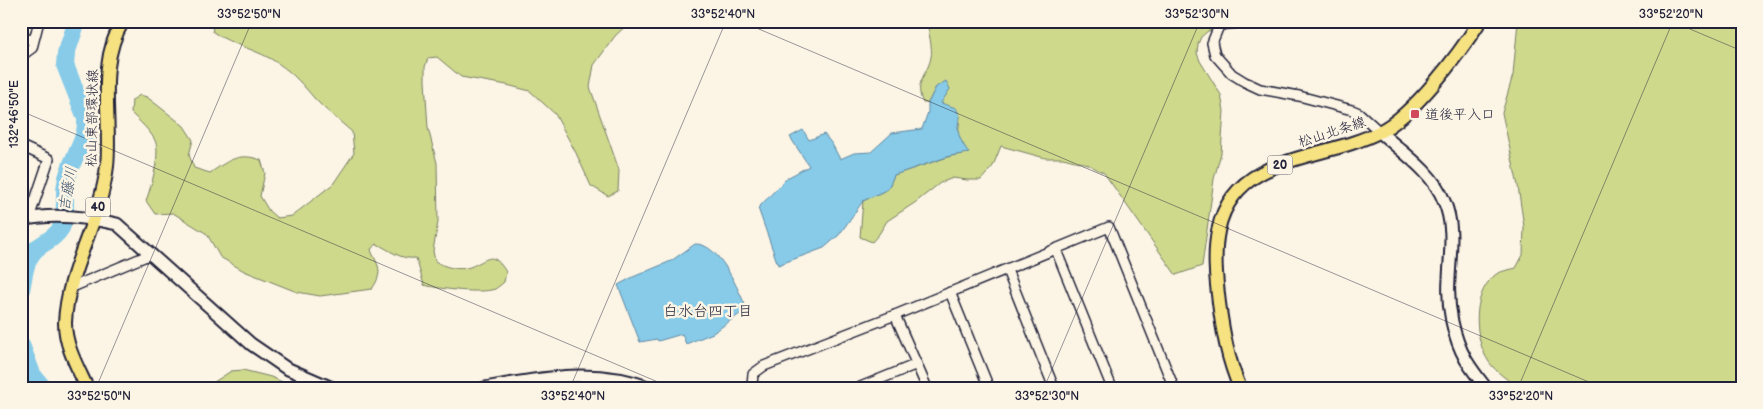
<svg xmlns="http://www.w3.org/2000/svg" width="1763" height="409" font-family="'Balsamiq Sans','Klee One',sans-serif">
	<rect width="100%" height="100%" fill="#fcf5e5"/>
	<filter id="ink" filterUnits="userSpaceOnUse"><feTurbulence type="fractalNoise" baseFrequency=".02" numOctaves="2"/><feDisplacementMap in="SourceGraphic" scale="10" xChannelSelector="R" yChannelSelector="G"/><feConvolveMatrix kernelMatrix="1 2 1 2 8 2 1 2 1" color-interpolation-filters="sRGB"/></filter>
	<g filter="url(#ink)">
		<g fill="#ced98c" stroke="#787e64">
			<path d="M211,21H631L615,36L594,65L590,87L619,170L618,191L608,196L591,186L576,153L555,114L530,91L507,85L461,77L437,57L428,58L425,67V81L428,128L437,163L438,222L433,251L435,261C444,267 459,271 470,267C488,260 492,249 506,272L504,282C502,284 498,287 495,289C481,294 440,289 424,285L416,258C400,260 390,250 377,244L371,249C372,254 374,256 376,261C382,272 378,280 372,289L320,296L297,292L244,271L220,257L207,234L173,213L155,214L146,201C151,187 160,157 156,143C153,133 138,120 131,113L132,100L140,95L147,97L184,126L193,140L189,155L194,168L210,173C229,160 239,152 261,160L265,173L260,196L269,211L277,218L292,216L333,184L354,153L352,132C340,121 326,111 315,99C303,85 294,74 279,64C258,49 233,46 213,32Z"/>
			<path d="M927,21H1294L1292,23L1208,31L1201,37L1198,44L1197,53L1200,61L1221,95L1224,111L1221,153L1214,179L1202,266L1176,275L1104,173L1087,164L1063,158H1045L1001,146L993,166L981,180H967L953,178L940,183L916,202L887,221L879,234L872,242L860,237L863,201L888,189L894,175L951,156L968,153L958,136L960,116L941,103L936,87L928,103H923C913,81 928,75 931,57C933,49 928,30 927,21Z"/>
			<path d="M1518,21H1742V388H1519C1508,380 1497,373 1489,362C1474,340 1471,295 1494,276C1499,271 1509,270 1516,268L1523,255L1524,227L1518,186L1502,113L1513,75Z"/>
			<path d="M243,370L271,377L296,388H205L231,371Z"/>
		</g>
		<g fill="#87cbe8" stroke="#5f87a3">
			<path d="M946,81L950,89L941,103L956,108L960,116C955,132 960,140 969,153L950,156L894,175L888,189L863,201L839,235L824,248L778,265L758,208L787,178L809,166L790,137L803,130L809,140L824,134L832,144L840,159L854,153L871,152L892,133L922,129L928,112V103L936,87Z"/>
			<path d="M695,244C720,243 738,290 747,309L713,333L686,344L682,334L658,341L657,339L640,342L618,285L633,277L671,261Z"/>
		</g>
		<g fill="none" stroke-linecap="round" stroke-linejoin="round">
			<g stroke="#87cbe8" stroke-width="18">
				<path d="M21,290C24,275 25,258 37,248C45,242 56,237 61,228C68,214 63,198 66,183C69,160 88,142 86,118L65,65L66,54L77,21"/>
				<path d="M21,345L32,374L43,388"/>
			</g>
			<defs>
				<g id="street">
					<path d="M1221,21L1212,43L1215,55L1232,74L1245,82L1260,89L1299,96L1352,110L1359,113L1380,132"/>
					<path d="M1220,25L1255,21"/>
					<path d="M21,38L33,40"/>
					<path d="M21,56L32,48L39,21"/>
					<path d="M21,146L49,159L29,218"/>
					<path d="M1056,250L1112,388"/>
					<path d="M1007,270L1054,388"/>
					<path d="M70,288L151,254"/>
					<path d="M950,292L989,388"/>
					<path d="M895,315L927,388"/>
					<path d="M757,388L752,385L753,374L764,366L895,315L1109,227L1174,388"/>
					<path d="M858,388L917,364"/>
				</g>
				<g id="secondary">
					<path d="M1380,132C1402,152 1433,172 1444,201C1455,226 1450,253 1449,279C1447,306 1453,337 1466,360C1472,370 1479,379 1486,388"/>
					<path d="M21,220C52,213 87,217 117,224L251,344L286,368L332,388"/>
					<path d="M485,388C541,378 595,367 651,388"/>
				</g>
				<g id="primary">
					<path d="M87,388C78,368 65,346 65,323C67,268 101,221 107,166C112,119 96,64 123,21"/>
					<path d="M1240,388C1228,360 1223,333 1219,303C1213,254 1209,201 1261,173C1298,153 1342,151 1379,132C1414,115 1459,54 1480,21"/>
				</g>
			</defs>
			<use href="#street" stroke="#22223b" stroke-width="12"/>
			<use href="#secondary" stroke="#22223b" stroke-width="15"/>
			<use href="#primary" stroke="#22223b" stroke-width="16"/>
			<use href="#street" stroke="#fcf5e5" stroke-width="9"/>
			<use href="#secondary" stroke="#fcf5e5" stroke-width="11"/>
			<use href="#primary" stroke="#f6e281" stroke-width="12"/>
		</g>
	</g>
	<path fill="none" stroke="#22223b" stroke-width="1" stroke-opacity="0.45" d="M740,21L1603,388M1671,21L1742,51M21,111L672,388M96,388L252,21M570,388L726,21M1044,388L1200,21M1518,388L1673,21"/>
	<rect fill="#d1495b" stroke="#fcf5e5" stroke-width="2" x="1410" y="109" width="10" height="10" rx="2.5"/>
	<g text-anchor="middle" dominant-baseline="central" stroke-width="5" stroke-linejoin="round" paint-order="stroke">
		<g fill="#fcf5e5" stroke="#63616e" stroke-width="1">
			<rect x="1267.5" y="155.5" width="25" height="19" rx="4"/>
			<rect x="85.5" y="197.5" width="25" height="19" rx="4"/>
		</g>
		<g font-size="12" font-weight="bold" fill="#22223b">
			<text x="1280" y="165">20</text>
			<text x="98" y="207">40</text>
		</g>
		<g font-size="14" fill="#22223b" stroke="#fcf5e5" text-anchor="start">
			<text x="1425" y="114">道後平入口</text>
		</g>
		<g font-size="14" fill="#22223b" stroke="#fcf5e5">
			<text transform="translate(92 118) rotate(-89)">松山東部環状線</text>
			<text transform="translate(1332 132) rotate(-18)">松山北条線</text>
		</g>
		<g font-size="15" font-style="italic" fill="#40556f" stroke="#fcf5e5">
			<text transform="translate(68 189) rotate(-80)">吉藤川</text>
		</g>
		<g font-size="15" fill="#22223b" stroke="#fcf5e5">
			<text x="708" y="311">白水台四丁目</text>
		</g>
	</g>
	<rect width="1763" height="409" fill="none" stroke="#fcf5e5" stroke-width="55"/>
	<rect x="28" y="28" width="1708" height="354" fill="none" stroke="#22223b" stroke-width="2"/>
	<g font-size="12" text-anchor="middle" fill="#22223b">
		<text x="249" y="18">33°52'50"N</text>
		<text x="723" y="18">33°52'40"N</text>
		<text x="1197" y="18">33°52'30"N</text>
		<text x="1671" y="18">33°52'20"N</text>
		<text transform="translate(14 114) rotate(-90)" y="4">132°46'50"E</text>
		<text x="99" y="400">33°52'50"N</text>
		<text x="573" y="400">33°52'40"N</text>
		<text x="1047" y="400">33°52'30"N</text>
		<text x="1521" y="400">33°52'20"N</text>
	</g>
</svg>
